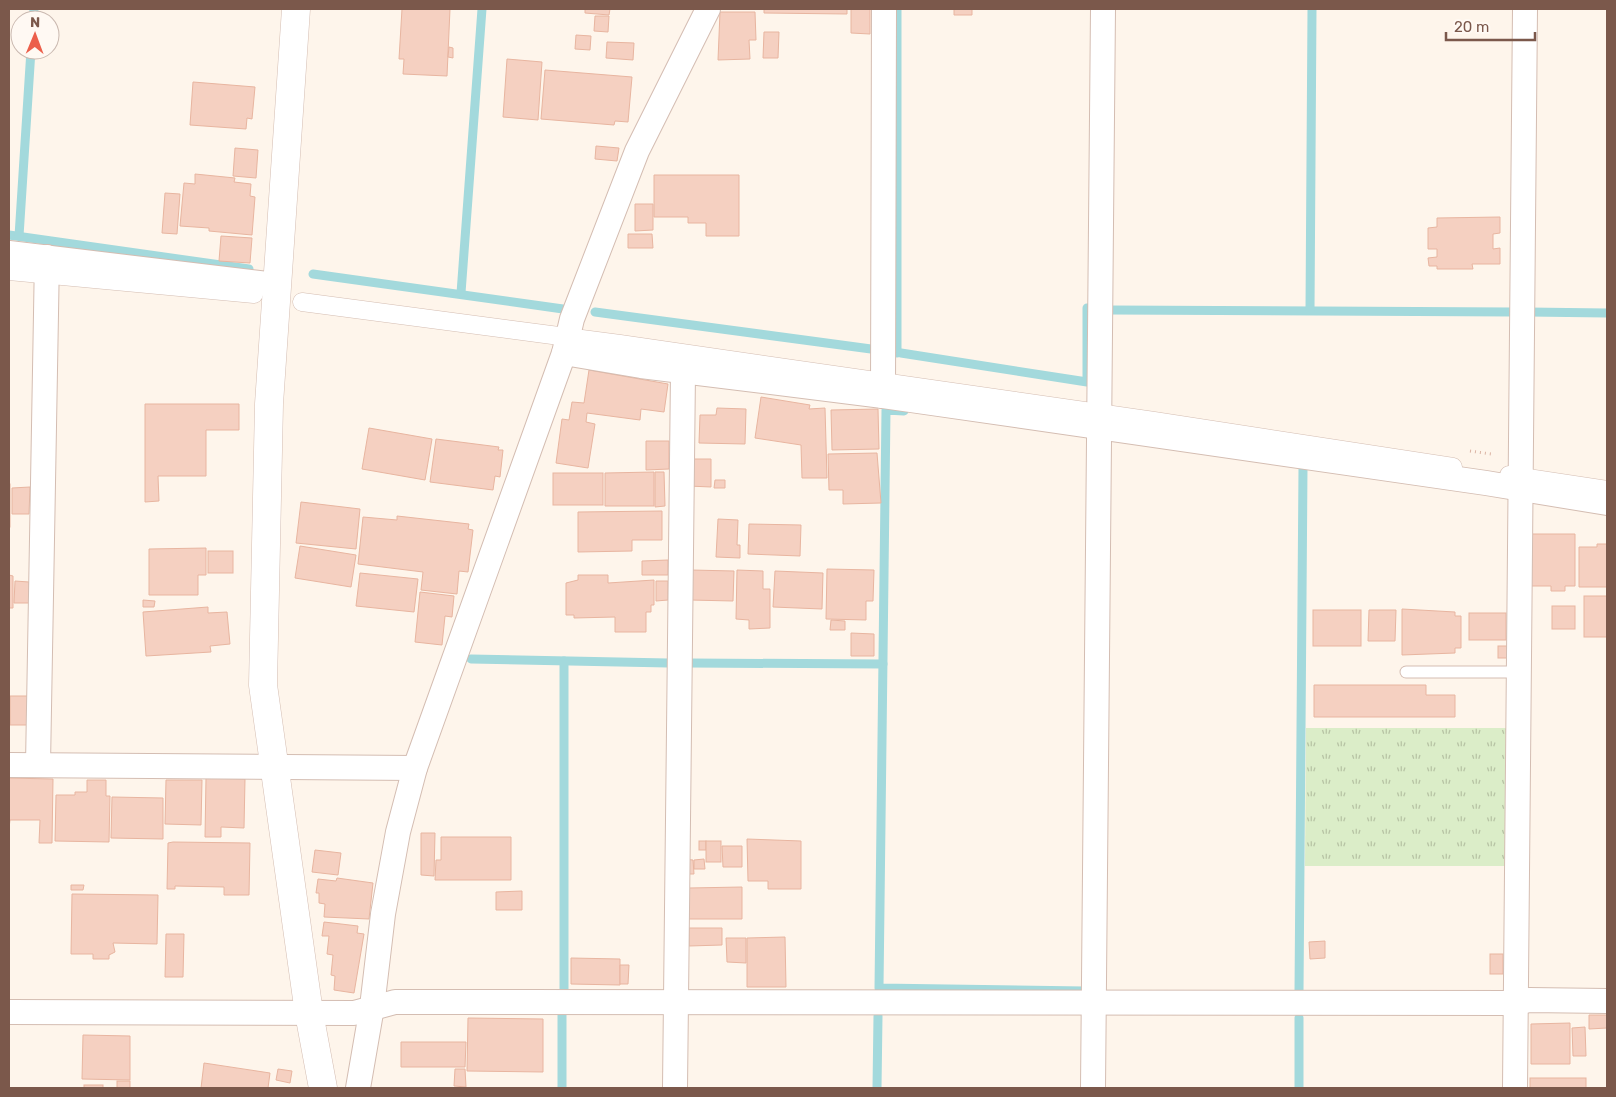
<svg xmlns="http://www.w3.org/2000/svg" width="1616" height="1097" font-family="Rubik,sans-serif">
	<defs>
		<pattern id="grass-tufts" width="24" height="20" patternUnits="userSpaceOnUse" patternTransform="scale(1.25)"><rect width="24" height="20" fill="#dbedc8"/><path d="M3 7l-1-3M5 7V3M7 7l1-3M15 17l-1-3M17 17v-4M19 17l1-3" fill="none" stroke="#b7c3a4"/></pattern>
	</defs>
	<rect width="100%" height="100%" fill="#fef5eb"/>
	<path fill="url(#grass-tufts)" d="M1306,728H1507L1506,866H1305Z"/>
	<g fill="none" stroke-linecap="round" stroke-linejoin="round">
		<g stroke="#a3d9dc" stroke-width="9">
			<path d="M33,20L34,9"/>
			<path d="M9,235L249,269"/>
			<path d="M19,236L31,50"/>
			<path d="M313,274L563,309"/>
			<path d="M461,293L482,9"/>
			<path d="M1110,310L1513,312"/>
			<path d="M1310,310L1312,9"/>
			<path d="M595,312L871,349"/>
			<path d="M1528,312L1607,313"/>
			<path d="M897,353V9"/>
			<path d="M901,353L1087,382V308L1092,309"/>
			<path d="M904,411L886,410L879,988L1085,991"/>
			<path d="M471,659L668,663"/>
			<path d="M690,663L883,664"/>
			<path d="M564,989V661"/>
			<path d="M1299,993L1303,467"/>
			<path d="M562,1088V1015"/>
			<path d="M877,1088L878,1016"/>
			<path d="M1299,1088V1018"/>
		</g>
	</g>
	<g fill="#f5d0c1" stroke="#e8b5a0">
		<path d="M402,9H450L447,76L403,74L404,59H399Z"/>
		<path d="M585,9H610L609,15L585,13Z"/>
		<path d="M764,9H847V14L764,13Z"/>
		<path d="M851,9H870V34L851,33Z"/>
		<path d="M954,9H997H972V15H954Z"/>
		<path d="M720,12H755L756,40H749L750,59L718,60Z"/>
		<path d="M595,16H609L608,32L594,31Z"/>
		<path d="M764,32H779L778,58H763Z"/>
		<path d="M576,35L591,36L590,50L575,49Z"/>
		<path d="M607,42L634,43L633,60L606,58Z"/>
		<path d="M449,47L453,48V58L448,57Z"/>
		<path d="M507,59L542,62L538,120L503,117Z"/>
		<path d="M545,70L632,77L628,122L615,121L614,125L541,119Z"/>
		<path d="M193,82L255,87L252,119L247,118L246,129L190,125Z"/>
		<path d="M596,146L619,148L617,161L595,159Z"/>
		<path d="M235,148L258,150L256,178L233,176Z"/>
		<path d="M195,174L235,178L234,182L251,184L250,196L255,197L252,235L209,231V228L180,226L184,183L195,184Z"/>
		<path d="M654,175H739V236H706V223H688V217H654Z"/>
		<path d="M165,193L180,194L177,234L162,233Z"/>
		<path d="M635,204H653V230L635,231Z"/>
		<path d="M1500,217V233L1493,234V249L1500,248V264H1472L1473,269H1437V266H1429L1428,258L1437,257V249H1428V228L1437,227V218Z"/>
		<path d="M628,234H652L653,248H628Z"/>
		<path d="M221,236L252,238L250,263L219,261Z"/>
		<path d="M589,370L668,384L664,412L641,409L640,420L587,413L586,422L595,424L588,468L556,463L562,419L569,420L572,402L584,403Z"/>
		<path d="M761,397L810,405L809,409L825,408L827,478H802L801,445L755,438Z"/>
		<path d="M145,404H239V430H206V476H158L159,501L145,502Z"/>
		<path d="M717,408L746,409L745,444L699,443L700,415H716Z"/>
		<path d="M878,409L879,449L832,450L831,410Z"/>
		<path d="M369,428L432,439L425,480L362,469Z"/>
		<path d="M436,439L499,447L498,450H503L500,477L495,476L493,490L430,482Z"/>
		<path d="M646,441H669V469L646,470Z"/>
		<path d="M877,453L881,503L843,504V490H829L828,454Z"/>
		<path d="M689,459H711V487L688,486Z"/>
		<path d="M654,472V506H605V473Z"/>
		<path d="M655,472H664L665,506L655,507Z"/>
		<rect x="553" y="473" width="50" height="32"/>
		<path d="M715,480H725V488H714Z"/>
		<rect x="9" y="484" width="1" height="43"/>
		<path d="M30,487L29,514H12V488Z"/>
		<path d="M301,502L360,509L356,549L296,543Z"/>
		<path d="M662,511V540H632V551L578,552V512Z"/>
		<path d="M397,516L469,524L468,529L473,530L468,572L459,571L457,594L421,590L423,572L358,564L363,517L397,520Z"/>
		<path d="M718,519L738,520L737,545H740V558L716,557Z"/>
		<path d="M749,524L801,525L800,556L748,554Z"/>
		<path d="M1531,534H1575V586H1565V591H1551V586H1531Z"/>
		<path d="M1597,544H1607V587H1579V547H1597Z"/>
		<path d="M300,546L356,555L351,587L295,578Z"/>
		<path d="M206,548V575H198V595H149V549Z"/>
		<rect x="208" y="551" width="25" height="22"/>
		<path d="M668,560V575H642V561Z"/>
		<path d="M827,569L874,570L873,601H866V620L826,619Z"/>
		<path d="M691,570L734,571L733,601L690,600Z"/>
		<path d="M737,570L763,571V589H770V628L749,629V620L736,619Z"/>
		<path d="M775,571L823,573L822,609L773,607Z"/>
		<path d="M360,573L418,579L414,612L356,606Z"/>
		<path d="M9,575L13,576V608H9Z"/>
		<path d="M578,575H608V583L654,580V605H651V612H646V632H615V617L574,618V615H566V583L578,580Z"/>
		<path d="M15,581L29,582V603H14Z"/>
		<path d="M656,581H668V600L656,601Z"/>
		<path d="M420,592L454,596L452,617L445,616L442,645L415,642Z"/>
		<rect x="1584" y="596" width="23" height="41"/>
		<path d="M143,600L155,601L154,607H143Z"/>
		<rect x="1552" y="606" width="23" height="23"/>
		<path d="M208,607V613L227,612L230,644L210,646L211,652L146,656L143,612Z"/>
		<path d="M1402,609L1455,612V616H1461V648H1455V653L1402,655Z"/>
		<rect x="1313" y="610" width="48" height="36"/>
		<path d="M1369,610H1396L1395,641H1368Z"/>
		<rect x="1469" y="613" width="37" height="27"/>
		<path d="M831,620L845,621V630H830Z"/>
		<path d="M851,633L874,634V656H851Z"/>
		<rect x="1498" y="646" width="9" height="12"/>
		<path d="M1314,685H1426V695H1455V717H1314Z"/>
		<rect x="10" y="696" width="19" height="29"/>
		<path d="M9,778L53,779L52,843H39L40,820H10L9,828Z"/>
		<path d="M206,778L245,779L244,828L221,827V837H205Z"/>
		<path d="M87,780H106V796H110L109,842L55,841L56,795H75V792H87Z"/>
		<path d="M166,780H202L201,825L165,824Z"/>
		<path d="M112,797L163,798V839L111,838Z"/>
		<path d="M421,833H435L434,876L421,875Z"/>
		<path d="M441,837H511V880H435L436,860H441Z"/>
		<path d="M747,839L801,841V889H768V881H748Z"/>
		<rect x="699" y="841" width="7" height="9"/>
		<rect x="706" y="841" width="15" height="21"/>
		<path d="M173,842L250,843L249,895H224V887L175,886V889H167L168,843Z"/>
		<path d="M722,846H742V867H723Z"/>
		<path d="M315,850L341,853L338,875L312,872Z"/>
		<path d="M683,859L693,860L694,874H683Z"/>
		<path d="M704,859L705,869H694V860Z"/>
		<path d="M337,878L373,883L369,919L324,917L325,904L319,903V893H316L318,879L336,881Z"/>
		<path d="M71,885H84L83,890H71Z"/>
		<path d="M742,887V919H689V888Z"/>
		<path d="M522,891V910H496V892Z"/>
		<path d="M72,894L158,895L157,944L113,943L115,952L109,955V959H93V954H71Z"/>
		<path d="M324,922L358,926L357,933L364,934L354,993L334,990L335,976L331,975L333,955L327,954L329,936H322Z"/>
		<path d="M689,928H722V945L689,946Z"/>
		<path d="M166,934H184L183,977H165Z"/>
		<path d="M785,937L786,987H747V938Z"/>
		<path d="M726,938H746V963L727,962Z"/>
		<path d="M1325,941V958L1310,959L1309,942Z"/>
		<rect x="1490" y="954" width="13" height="20"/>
		<path d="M571,958L620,959V985L571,984Z"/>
		<path d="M620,965H629L628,984H620Z"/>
		<path d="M1589,1015H1607V1028L1589,1029Z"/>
		<path d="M468,1018L543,1019V1072L467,1071Z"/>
		<path d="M1570,1023V1064H1531V1024Z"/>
		<path d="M1585,1027L1586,1056H1573L1572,1028Z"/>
		<path d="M83,1035L130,1036V1080L82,1079Z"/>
		<path d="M401,1042H466L465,1067H401Z"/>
		<path d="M204,1063L270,1073L268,1088H201Z"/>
		<path d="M278,1069L292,1071L290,1083L276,1080Z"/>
		<path d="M455,1069H465L466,1087L454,1086Z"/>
		<rect x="1530" y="1078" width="56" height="10"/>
		<rect x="117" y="1081" width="13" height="7"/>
		<rect x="84" y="1085" width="19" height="3"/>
	</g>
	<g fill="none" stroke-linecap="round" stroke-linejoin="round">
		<defs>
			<path id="service" d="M1406,672H1517"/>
			<g id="pedestrian">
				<path d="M9,271L254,294"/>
				<path d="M302,302L620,344L1154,421L1453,467"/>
				<path d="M1509,475L1607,490"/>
			</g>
			<g id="minor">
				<path d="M9,253L276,285"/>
				<path d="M564,353L641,366L883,396L884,9"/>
				<path d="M883,396L1486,483L1607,503"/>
				<path d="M9,765L415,768"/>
				<path d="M38,765L47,257"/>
				<path d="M9,1012L354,1013L395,1002L1516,1003L1529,1000L1607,1001"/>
				<path d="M358,1088L372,1007L383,914L398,832L415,768L564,353L572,319L637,151L708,9"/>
				<path d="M675,1088L683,372"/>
				<path d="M1093,1088L1103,9"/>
				<path d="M1515,1088L1525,9"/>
			</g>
			<path id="tertiary" d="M296,9L269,404L263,685L309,1013L323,1088"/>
		</defs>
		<use href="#service" stroke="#d4bdb2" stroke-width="13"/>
		<use href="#pedestrian" stroke="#d4bdb2" stroke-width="19"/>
		<use href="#minor" stroke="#d4bdb2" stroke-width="26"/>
		<use href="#tertiary" stroke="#d4bdb2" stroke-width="29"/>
		<path stroke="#dbb3a3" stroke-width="3" stroke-dasharray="1 4" stroke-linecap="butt" d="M1470,451L1491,454"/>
		<use href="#service" stroke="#fff" stroke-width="11"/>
		<use href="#pedestrian" stroke="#fff" stroke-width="18"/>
		<use href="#minor" stroke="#fff" stroke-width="24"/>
		<use href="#tertiary" stroke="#fff" stroke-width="28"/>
	</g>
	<rect width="1616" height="1097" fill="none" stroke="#7b584b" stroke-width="20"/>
	<g transform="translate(35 35) rotate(1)"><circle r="24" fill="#fff9f3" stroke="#cab9b0"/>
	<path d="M0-4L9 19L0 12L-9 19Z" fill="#ec5f4b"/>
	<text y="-8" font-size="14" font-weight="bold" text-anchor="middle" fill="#7b584b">N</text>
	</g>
	<path d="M1446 32v8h89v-8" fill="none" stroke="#7b584b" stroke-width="2.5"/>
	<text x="1454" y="32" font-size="15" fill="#7b584b" stroke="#fff9f3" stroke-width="4" paint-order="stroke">20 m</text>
</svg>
